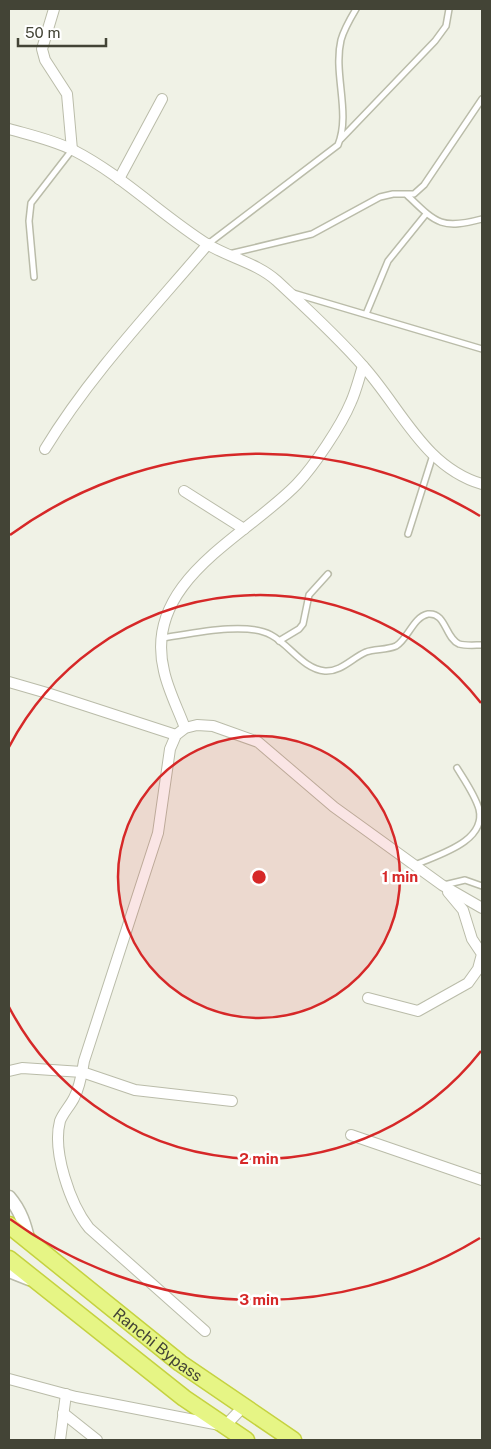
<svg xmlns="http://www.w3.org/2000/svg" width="491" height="1449" font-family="'Public Sans',sans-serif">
	<rect width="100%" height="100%" fill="#f0f2e6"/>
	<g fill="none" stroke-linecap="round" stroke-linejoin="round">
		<defs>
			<g id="service">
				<path d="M341,139L435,41L446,26L449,9"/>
				<path d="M407,195C436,223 441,230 482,219"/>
				<path d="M208,244L338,145C351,113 333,74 341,40C344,29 350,19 356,9"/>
				<path d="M229,254L312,234L380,197L393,194H414L424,185L482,99"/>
				<path d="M34,277L29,221L31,203L72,150"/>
				<path d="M293,293L482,349"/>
				<path d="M366,314L388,261L426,214"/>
				<path d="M408,534L433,455"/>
				<path d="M162,638C190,634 246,621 271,635C290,645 303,669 325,671C341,672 352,658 366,652C375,649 387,650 396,646C408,639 413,617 428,614C446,612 445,638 459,644C466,646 475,645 482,645"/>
				<path d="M279,641L299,629L303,624L309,595L328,574"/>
				<path d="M415,865C437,855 487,842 479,809C475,795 465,781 457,768"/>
				<path d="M444,885L465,880L482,886"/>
			</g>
			<g id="minor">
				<path d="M54,9L42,49L45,60L67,94L72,150"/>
				<path d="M9,129C30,135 53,140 73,150C122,175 161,215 207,244C230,258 257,263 277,281C306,308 337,336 363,366C401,408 424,467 482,484"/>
				<path d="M119,179L162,99"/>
				<path d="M45,449C90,375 152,310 208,244"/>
				<path d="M184,491L244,529"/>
				<path d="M9,682L47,693L176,735"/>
				<path d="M185,728C178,709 168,690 164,671C142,581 246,537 297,484C314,466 341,426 351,402C356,391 359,378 363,366"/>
				<path d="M368,998L418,1011L468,983L478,969L482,954L472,939L463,910L448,892"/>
				<path d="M9,1071L22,1068L82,1072L135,1090L232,1101"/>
				<path d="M351,1135L482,1180"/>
				<path d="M205,1331L89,1228C70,1204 52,1151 60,1121C63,1113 70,1106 74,1098C80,1087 82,1073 84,1061L158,833L170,749L176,735L185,728L197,725L213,726L258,742L334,807L442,885L482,908"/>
				<path d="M9,1379L76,1397L225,1426L243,1407"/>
				<path d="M63,1413L97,1440"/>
				<path d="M60,1440L66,1394"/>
			</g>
			<g id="tertiary">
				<path d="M9,1197C21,1211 25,1225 29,1242"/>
				<path d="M9,1271L29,1279"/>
			</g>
			<g id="trunk">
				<path id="s1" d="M9,1225L180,1363L293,1440"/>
				<path d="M9,1259L184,1398L246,1440"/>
			</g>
		</defs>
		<use href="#service" stroke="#babca9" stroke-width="8"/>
		<use href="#minor" stroke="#babca9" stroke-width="12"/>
		<use href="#tertiary" stroke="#babca9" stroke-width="15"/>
		<use href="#trunk" stroke="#c5d240" stroke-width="19"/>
		<use href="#service" stroke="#fff" stroke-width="5"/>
		<use href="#minor" stroke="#fff" stroke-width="10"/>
		<use href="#tertiary" stroke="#fff" stroke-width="12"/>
		<use href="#trunk" stroke="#e6f585" stroke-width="16"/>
	</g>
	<circle cx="259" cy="877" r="141" fill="#d62828" fill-opacity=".12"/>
	<g fill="none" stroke="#d62828" stroke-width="2.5">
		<circle cx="259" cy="877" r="141"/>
		<path d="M481 1051A282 282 0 0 1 9 1007M9 747A282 282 0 0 1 481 703"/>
		<path d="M480 1238A423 423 0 0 1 10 1219M10 535A423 423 0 0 1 480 516"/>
	</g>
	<g text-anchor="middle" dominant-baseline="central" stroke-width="5" stroke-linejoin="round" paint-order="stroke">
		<g font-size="16" fill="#434436" stroke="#fff">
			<text stroke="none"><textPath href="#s1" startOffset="191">Ranchi Bypass</textPath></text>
		</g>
	</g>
	<circle cx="259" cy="877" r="8" fill="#d62828" stroke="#fff" stroke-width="2.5"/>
	<g font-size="15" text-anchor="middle" font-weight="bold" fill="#d62828" stroke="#fff" stroke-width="5" stroke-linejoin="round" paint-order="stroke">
		<text x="400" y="882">1 min</text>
		<text x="259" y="1164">2 min</text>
		<text x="259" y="1305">3 min</text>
	</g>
	<rect width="491" height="1449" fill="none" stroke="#434436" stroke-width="20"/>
	<path d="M18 38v8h88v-8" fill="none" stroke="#434436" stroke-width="2.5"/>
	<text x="25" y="38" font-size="15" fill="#434436" stroke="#ffffff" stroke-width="4" paint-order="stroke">50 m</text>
</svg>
